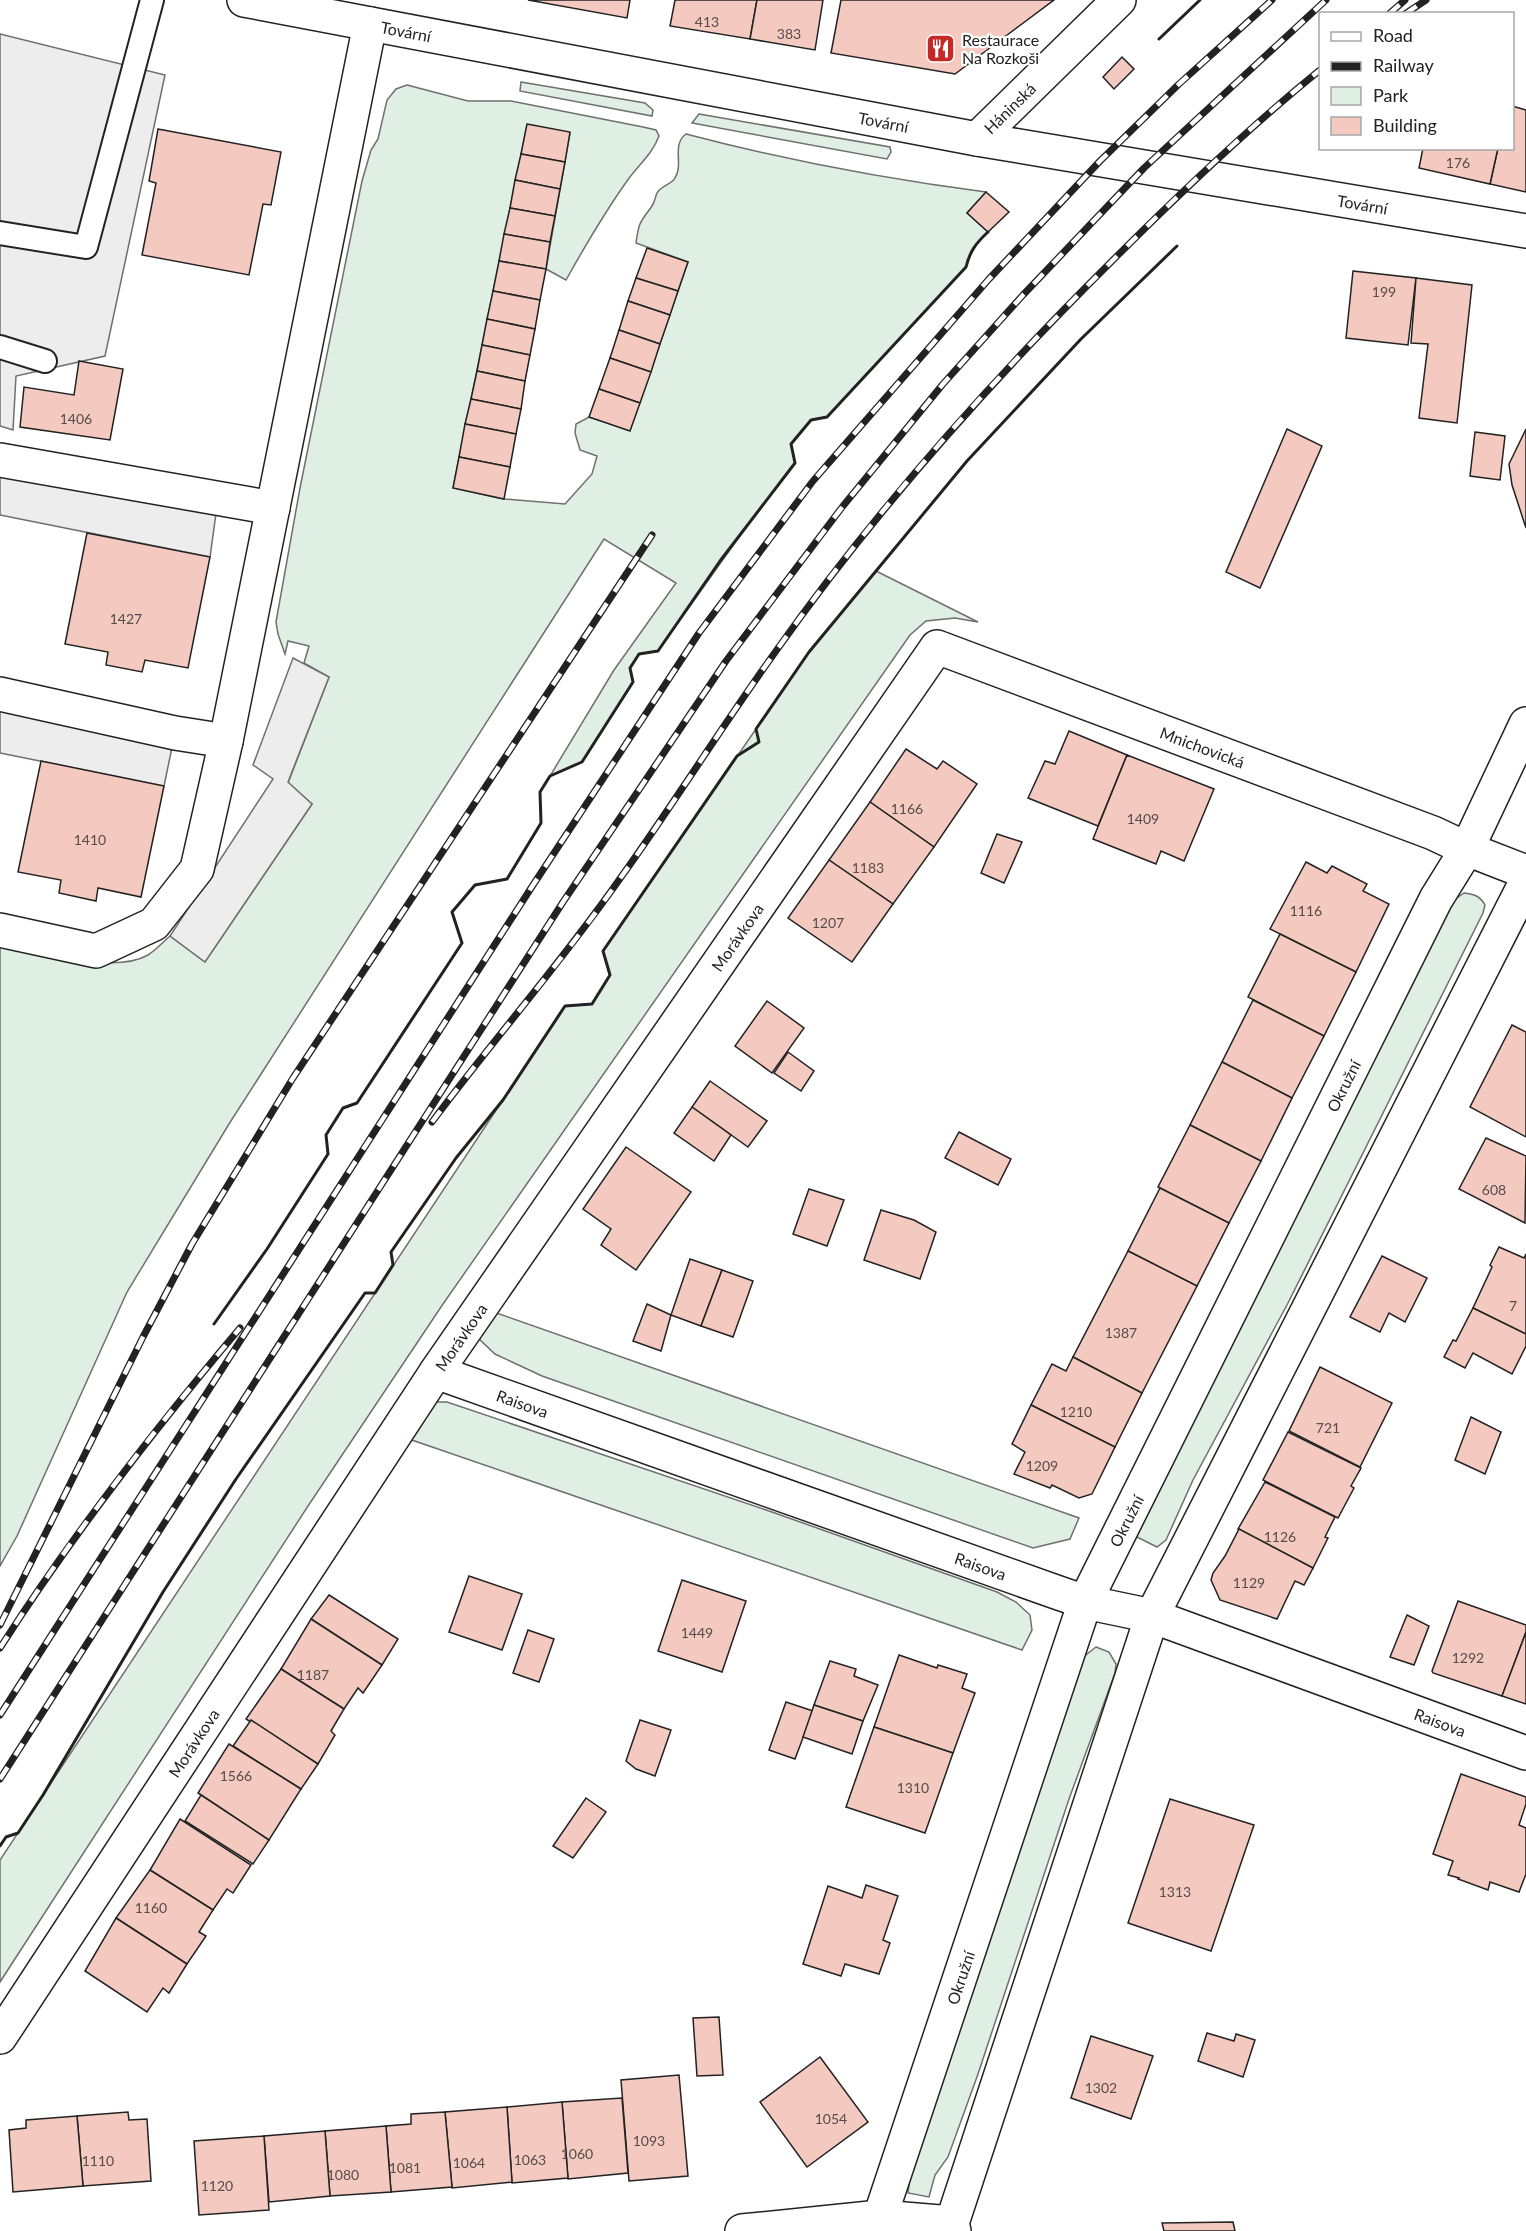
<svg xmlns="http://www.w3.org/2000/svg" width="1526" height="2231" font-family="Lato,sans-serif">
	<rect width="100%" height="100%" fill="#fff"/>
	<g fill="#e0efe3" stroke="#6f6f6f" stroke-width="1.5">
		<path d="M521,82L645,103L653,110L652,116L520,91Z"/>
		<path d="M407,85L468,101H511L643,127L656,130L659,136C652,155 638,165 627,181C605,212 585,246 566,280L546,269L570,133L527,125L453,488L504,499L565,504L592,474L597,456L580,450L575,433L576,424L589,417L630,430L688,262L636,243C639,221 640,223 652,206C655,202 655,197 657,193C661,186 672,184 675,178C684,164 671,145 686,134C785,160 885,179 986,192L967,213L988,232C976,243 970,251 966,267L827,417L811,420L791,444L795,463L739,537L658,651L639,654L630,668L633,682L582,762L550,776L614,670L676,583L604,539L229,1124L127,1292L17,1536L0,1566V943C39,951 113,975 148,955C156,950 163,942 170,936L205,962L312,804L288,783L329,677L304,663L309,646L288,641L285,654L278,634L276,622L300,488L362,181L371,150L378,139L387,100L396,89Z"/>
		<path d="M699,114L890,147L891,152L887,159L692,123Z"/>
		<path d="M876,571L978,622L955,618L926,621L910,635L443,1304L308,1506L0,1982V1860L565,1006L592,1004L610,975L603,951L809,652Z"/>
		<path d="M1464,893C1474,894 1480,896 1485,905L1483,913L1288,1303L1193,1480L1166,1540L1157,1547L1137,1537L1135,1527L1454,900Z"/>
		<path d="M488,1310L1079,1518L1070,1539L1033,1548L542,1376L495,1354L477,1337Z"/>
		<path d="M431,1402H447L772,1512L997,1592L1016,1602L1030,1615L1032,1630L1022,1650L406,1438Z"/>
		<path d="M1096,1647L1109,1652L1116,1664L1115,1673L1069,1799L978,2074L948,2157L935,2175L929,2197L908,2193L912,2160L1082,1658Z"/>
	</g>
	<g fill="#ededed" stroke="#6f6f6f" stroke-width="1.5">
		<path d="M0,34L165,75L105,356L16,376L13,430L0,426Z"/>
		<path d="M0,460L218,499L210,557L0,515Z"/>
		<path d="M293,658L329,677L288,782L312,804L205,962L170,936L273,779L253,765Z"/>
		<path d="M0,694L175,733L164,786L0,753Z"/>
	</g>
	<g fill="#f3c9c0" stroke="#222" stroke-width="1.5">
		<path d="M528,0H630L627,18Z"/>
		<path d="M675,0H757L750,39L670,26Z"/>
		<path d="M757,0H823L815,50L750,39Z"/>
		<path d="M841,0H1054L955,74L831,53Z"/>
		<path d="M1122,57L1134,69L1114,89L1103,77Z"/>
		<path d="M1512,106L1526,110V192L1490,184L1498,148H1512Z"/>
		<path d="M527,124L570,132L565,162L521,154Z"/>
		<path d="M158,129L281,152L271,205L263,204L249,275L142,255L156,183L149,181Z"/>
		<path d="M1423,148H1498L1490,184L1419,168Z"/>
		<path d="M521,154L565,162L560,189L515,180Z"/>
		<path d="M515,180L560,189L555,216L510,208Z"/>
		<path d="M986,192L1009,212L988,232L967,213Z"/>
		<path d="M510,208L555,216L550,242L504,234Z"/>
		<path d="M504,234L550,242L546,269L499,261Z"/>
		<path d="M647,248L688,262L678,291L636,278Z"/>
		<path d="M499,261L546,269L540,300L493,291Z"/>
		<path d="M1353,271L1416,278L1408,345L1346,338Z"/>
		<path d="M636,278L678,291L670,315L628,301Z"/>
		<path d="M1416,278L1472,285L1457,423L1419,418L1428,344L1411,343Z"/>
		<path d="M493,291L540,300L535,329L487,319Z"/>
		<path d="M628,301L670,315L660,344L619,330Z"/>
		<path d="M487,319L535,329L530,355L482,345Z"/>
		<path d="M619,330L660,344L651,372L610,358Z"/>
		<path d="M482,345L530,355L525,381L477,371Z"/>
		<path d="M610,358L651,372L640,403L599,389Z"/>
		<path d="M79,361L123,369L110,440L20,427L24,387L74,395Z"/>
		<path d="M477,371L525,381L521,409L471,399Z"/>
		<path d="M599,389L640,403L630,431L589,417Z"/>
		<path d="M471,399L521,409L516,434L465,424Z"/>
		<path d="M465,424L516,434L510,467L459,457Z"/>
		<path d="M1287,429L1322,446L1260,588L1226,572Z"/>
		<path d="M1526,429V528L1512,485L1509,464Z"/>
		<path d="M1475,432L1505,436L1500,480L1470,476Z"/>
		<path d="M459,457L510,467L504,499L453,488Z"/>
		<path d="M87,533L210,557L188,668L145,660L142,672L106,665L108,652L65,644Z"/>
		<path d="M1069,731L1127,755L1098,826L1028,798L1045,761L1055,764Z"/>
		<path d="M906,749L937,769L943,761L977,784L934,847L870,802Z"/>
		<path d="M1127,755L1214,789L1184,861L1161,851L1156,864L1093,839Z"/>
		<path d="M41,761L164,786L141,897L98,888L96,901L59,893L61,880L18,872Z"/>
		<path d="M870,802L934,847L893,904L829,860Z"/>
		<path d="M997,834L1022,842L1004,883L981,873Z"/>
		<path d="M829,860L893,904L852,962L788,918Z"/>
		<path d="M1306,862L1327,873L1332,866L1367,884L1363,891L1389,904L1356,972L1270,929Z"/>
		<path d="M1280,934L1356,972L1324,1036L1248,997Z"/>
		<path d="M1253,1000L1324,1036L1292,1098L1222,1062Z"/>
		<path d="M767,1001L804,1028L772,1073L735,1046Z"/>
		<path d="M1512,1025L1526,1032V1137L1470,1107Z"/>
		<path d="M788,1052L814,1071L801,1091L774,1073Z"/>
		<path d="M1222,1062L1292,1098L1261,1161L1190,1125Z"/>
		<path d="M710,1081L767,1121L748,1147L692,1107Z"/>
		<path d="M692,1107L731,1135L714,1161L674,1133Z"/>
		<path d="M1190,1125L1261,1161L1229,1223L1158,1187Z"/>
		<path d="M959,1132L1011,1159L998,1185L945,1158Z"/>
		<path d="M1486,1138L1526,1156L1525,1223L1459,1189Z"/>
		<path d="M626,1147L691,1192L636,1270L601,1245L611,1229L583,1209Z"/>
		<path d="M1160,1188L1229,1223L1197,1286L1128,1251Z"/>
		<path d="M809,1189L844,1200L827,1246L793,1234Z"/>
		<path d="M881,1210L914,1220L936,1232L920,1279L864,1260Z"/>
		<path d="M1499,1247L1524,1258L1526,1254V1334L1473,1308L1492,1267L1490,1265Z"/>
		<path d="M1128,1251L1197,1286L1142,1393L1073,1357Z"/>
		<path d="M1382,1256L1427,1278L1405,1322L1389,1313L1380,1332L1350,1317Z"/>
		<path d="M690,1259L722,1270L701,1326L671,1315Z"/>
		<path d="M722,1270L753,1281L733,1337L701,1326Z"/>
		<path d="M647,1304L671,1315L661,1351L633,1341Z"/>
		<path d="M1473,1308L1526,1334V1346L1512,1374L1473,1353L1465,1368L1444,1357L1453,1340L1456,1341Z"/>
		<path d="M1073,1357L1142,1393L1115,1447L1031,1405L1052,1364L1066,1371Z"/>
		<path d="M1320,1367L1392,1403L1360,1467L1289,1431Z"/>
		<path d="M1031,1405L1115,1447L1092,1494L1079,1498L1052,1485L1050,1488L1014,1474L1025,1452L1012,1444Z"/>
		<path d="M1471,1417L1501,1432L1485,1474L1455,1460Z"/>
		<path d="M1288,1432L1361,1468L1351,1486L1354,1488L1338,1518L1263,1480Z"/>
		<path d="M1265,1482L1335,1517L1325,1537L1328,1538L1313,1568L1238,1529Z"/>
		<path d="M1239,1529L1313,1568L1304,1585L1295,1581L1277,1619L1220,1600L1211,1580L1213,1573L1225,1556Z"/>
		<path d="M469,1576L522,1594L502,1650L449,1632Z"/>
		<path d="M682,1580L746,1601L722,1672L658,1651Z"/>
		<path d="M329,1595L398,1639L382,1665L311,1619Z"/>
		<path d="M1458,1601L1526,1625V1632L1502,1696L1433,1673L1432,1671Z"/>
		<path d="M1407,1615L1429,1626L1414,1665L1390,1657Z"/>
		<path d="M311,1619L382,1665L363,1693L358,1688L344,1709L281,1669Z"/>
		<path d="M528,1630L554,1639L539,1682L513,1673Z"/>
		<path d="M1526,1632V1704L1502,1696Z"/>
		<path d="M899,1655L937,1668L938,1665L967,1674L962,1688L975,1693L953,1753L874,1727Z"/>
		<path d="M830,1661L856,1669L854,1676L878,1685L863,1721L814,1705Z"/>
		<path d="M281,1669L344,1709L331,1731L335,1735L318,1764L246,1719Z"/>
		<path d="M786,1702L813,1711L795,1759L769,1750Z"/>
		<path d="M814,1705L863,1721L852,1754L803,1737Z"/>
		<path d="M251,1720L318,1764L301,1789L233,1746Z"/>
		<path d="M640,1720L671,1730L655,1776L636,1769L626,1761Z"/>
		<path d="M874,1727L953,1753L925,1833L846,1807Z"/>
		<path d="M229,1744L301,1789L269,1840L198,1793Z"/>
		<path d="M1461,1774L1526,1797V1804L1519,1825L1526,1828V1874L1519,1892L1490,1882L1488,1890L1458,1879L1459,1878L1448,1875L1453,1861L1433,1854Z"/>
		<path d="M201,1795L269,1840L253,1864L185,1821Z"/>
		<path d="M586,1798L606,1812L573,1858L553,1846Z"/>
		<path d="M1170,1799L1254,1825L1211,1951L1128,1923Z"/>
		<path d="M180,1819L251,1865L233,1893L227,1889L213,1910L150,1870Z"/>
		<path d="M150,1870L213,1910L199,1932L206,1936L187,1964L116,1918Z"/>
		<path d="M866,1885L898,1896L883,1940L890,1943L879,1974L845,1964L841,1976L803,1964L828,1886L862,1898Z"/>
		<path d="M116,1918L187,1964L169,1993L163,1988L147,2012L85,1971Z"/>
		<path d="M719,2017L723,2075L697,2076L693,2018Z"/>
		<path d="M1207,2033L1234,2041L1236,2034L1255,2040L1243,2077L1198,2061Z"/>
		<path d="M1091,2036L1153,2056L1131,2119L1071,2098Z"/>
		<path d="M820,2057L868,2122L807,2167L760,2102Z"/>
		<path d="M679,2075L688,2176L629,2181L621,2080Z"/>
		<path d="M622,2098L628,2173L568,2179L562,2102Z"/>
		<path d="M562,2102L568,2178L512,2183L507,2107Z"/>
		<path d="M507,2107L512,2182L452,2188L445,2112Z"/>
		<path d="M128,2112L129,2120L147,2119L151,2181L83,2186L77,2116Z"/>
		<path d="M445,2112L452,2187L391,2192L386,2126L411,2124V2114Z"/>
		<path d="M77,2116L83,2186L13,2192L9,2130L26,2128V2120Z"/>
		<path d="M386,2126L391,2192L330,2196L325,2131Z"/>
		<path d="M325,2131L330,2196L269,2202L264,2136Z"/>
		<path d="M264,2136L269,2210L199,2215L194,2141Z"/>
		<path d="M1233,2222L1235,2231H1164L1162,2223Z"/>
	</g>
	<g fill="none" stroke-linecap="round" stroke-linejoin="round">
		<defs>
			<g id="service">
				<path d="M0,233L86,247L152,0"/>
				<path d="M0,347L45,361"/>
			</g>
			<g id="minor">
				<path id="s1" d="M244,0L977,139L1526,231"/>
				<path id="s2" d="M977,139L1119,0"/>
				<path d="M0,460L273,508"/>
				<path d="M0,694L175,733L226,741"/>
				<path d="M0,930L96,951L154,924L197,869L226,741L370,24"/>
				<path id="s3" d="M436,1372L1056,1592L1085,1602L1152,1616L1526,1753"/>
				<path id="s4" d="M0,2037L436,1372L937,647L1433,833L1467,849L1526,872"/>
				<path d="M742,2231L880,2217L952,2223"/>
				<path id="s5" d="M884,2231L880,2217L1085,1602L1436,899L1467,849L1526,724"/>
				<path d="M954,2231L952,2223L1152,1616L1526,882"/>
			</g>
		</defs>
		<use href="#service" stroke="#222" stroke-width="26"/>
		<use href="#minor" stroke="#222" stroke-width="36"/>
		<use href="#service" stroke="#fff" stroke-width="22"/>
		<use href="#minor" stroke="#fff" stroke-width="33"/>
		<defs>
			<g id="rail">
				<path d="M1389,14L1405,0"/>
				<path d="M1405,14L1426,0"/>
				<path d="M432,1122C493,1040 561,963 619,880C673,805 722,726 776,651C875,511 989,383 1111,262C1178,195 1246,130 1320,70"/>
				<path d="M0,1625L143,1337L192,1244L293,1078L652,535"/>
				<path d="M0,1648C72,1535 154,1430 240,1328"/>
				<path d="M0,1715L533,885L699,633L813,481L989,279L1100,161L1179,84L1272,0"/>
				<path d="M0,1779L563,902L726,661L843,506L943,384L1023,295L1144,168L1326,0"/>
			</g>
		</defs>
		<use href="#rail" stroke="#222" stroke-width="7"/>
		<use href="#rail" stroke="#fff" stroke-width="4.5" stroke-dasharray="14" stroke-linecap="butt"/>
		<g stroke="#222" stroke-width="3">
			<path d="M1159,39L1200,0"/>
			<path d="M214,1324L267,1249L328,1154L326,1135L343,1108L357,1103L462,943L452,912L475,885L507,879L541,823L540,792L550,776L582,762L633,682L630,668L639,654L658,651L720,561L795,463L791,444L811,420L827,417L966,267C970,251 976,243 988,232"/>
			<path d="M0,1846L6,1837L18,1833L43,1795L163,1592L236,1479L365,1293H375L393,1265L391,1252L456,1158L503,1100L565,1006L592,1004L610,975L603,951L737,756L759,742L756,729L809,652L967,461L1081,339L1177,246"/>
		</g>
	</g>
	<defs>
		<symbol id="restaurant-square" viewBox="-11 -11 22 22"><rect x="-9" y="-9" width="18" height="18" rx="4" fill="#c62828" stroke="#fff"/><path d="M-5-6h1v4h1v-4h1v4h1v-4h1v5L-1.5 .5V6h-2V.5L-5-1ZM5-6V6H3V1.5H1.5Q1.5-4 5-6Z" fill="#fff"/></symbol>
	</defs>
	<g fill-rule="evenodd">
		<use href="#restaurant-square" x="924" y="32" width="33" height="33"/>
	</g>
	<g text-anchor="middle" dominant-baseline="central" stroke-width="4.5" stroke-linejoin="round" paint-order="stroke">
		<g font-size="14" fill="#564c4a">
			<text x="707" y="21">413</text>
			<text x="789" y="33">383</text>
			<text x="1458" y="162">176</text>
			<text x="1384" y="291">199</text>
			<text x="76" y="418">1406</text>
			<text x="126" y="618">1427</text>
			<text x="907" y="808">1166</text>
			<text x="1143" y="818">1409</text>
			<text x="90" y="839">1410</text>
			<text x="868" y="867">1183</text>
			<text x="1306" y="910">1116</text>
			<text x="828" y="922">1207</text>
			<text x="1494" y="1189">608</text>
			<text x="1513" y="1305">7</text>
			<text x="1121" y="1332">1387</text>
			<text x="1076" y="1411">1210</text>
			<text x="1328" y="1427">721</text>
			<text x="1042" y="1465">1209</text>
			<text x="1280" y="1536">1126</text>
			<text x="1249" y="1582">1129</text>
			<text x="697" y="1632">1449</text>
			<text x="1468" y="1657">1292</text>
			<text x="313" y="1674">1187</text>
			<text x="236" y="1775">1566</text>
			<text x="913" y="1787">1310</text>
			<text x="1175" y="1891">1313</text>
			<text x="151" y="1907">1160</text>
			<text x="1101" y="2087">1302</text>
			<text x="831" y="2118">1054</text>
			<text x="649" y="2140">1093</text>
			<text x="577" y="2153">1060</text>
			<text x="530" y="2159">1063</text>
			<text x="98" y="2160">1110</text>
			<text x="469" y="2162">1064</text>
			<text x="405" y="2167">1081</text>
			<text x="343" y="2174">1080</text>
			<text x="217" y="2185">1120</text>
		</g>
		<g font-size="16" fill="#222" stroke="#fff">
			<text stroke="none"><textPath href="#s1" startOffset="165">Tovární</textPath></text>
			<text stroke="none"><textPath href="#s2" startOffset="45">Háninská</textPath></text>
			<text stroke="none"><textPath href="#s1" startOffset="651">Tovární</textPath></text>
			<text stroke="none"><textPath href="#s1" startOffset="1137">Tovární</textPath></text>
			<text stroke="none"><textPath href="#s4" startOffset="1960">Mnichovická</textPath></text>
			<text stroke="none"><textPath href="#s4" startOffset="1324">Morávkova</textPath></text>
			<text stroke="none"><textPath href="#s5" startOffset="1240">Okružní</textPath></text>
			<text stroke="none"><textPath href="#s4" startOffset="838">Morávkova</textPath></text>
			<text stroke="none"><textPath href="#s3" startOffset="92">Raisova</textPath></text>
			<text stroke="none"><textPath href="#s5" startOffset="754">Okružní</textPath></text>
			<text stroke="none"><textPath href="#s3" startOffset="578">Raisova</textPath></text>
			<text stroke="none"><textPath href="#s3" startOffset="1064">Raisova</textPath></text>
			<text stroke="none"><textPath href="#s4" startOffset="352">Morávkova</textPath></text>
			<text stroke="none"><textPath href="#s5" startOffset="267">Okružní</textPath></text>
		</g>
		<g font-size="16" fill="#222" stroke="#fff" text-anchor="start">
			<text x="962" y="39">Restaurace<tspan x="962" dy="18">Na Rozkoši</tspan></text>
		</g>
	</g>
	<rect x="1319" y="12" width="195" height="138" fill="#ffffff" stroke="#a7a7a7" stroke-width="1.5"/>
	<rect x="1331" y="32" width="30" height="9" fill="#ffffff" stroke="#a7a7a7" stroke-width="1.5"/>
	<text x="1373" y="42" font-size="18" fill="#222222">Road</text>
	<rect x="1331" y="62" width="30" height="9" fill="#222222" stroke="#a7a7a7" stroke-width="1.5"/>
	<text x="1373" y="72" font-size="18" fill="#222222">Railway</text>
	<rect x="1331" y="87" width="30" height="18" fill="#e0efe3" stroke="#a7a7a7" stroke-width="1.5"/>
	<text x="1373" y="102" font-size="18" fill="#222222">Park</text>
	<rect x="1331" y="117" width="30" height="18" fill="#f3c9c0" stroke="#a7a7a7" stroke-width="1.5"/>
	<text x="1373" y="132" font-size="18" fill="#222222">Building</text>
</svg>
